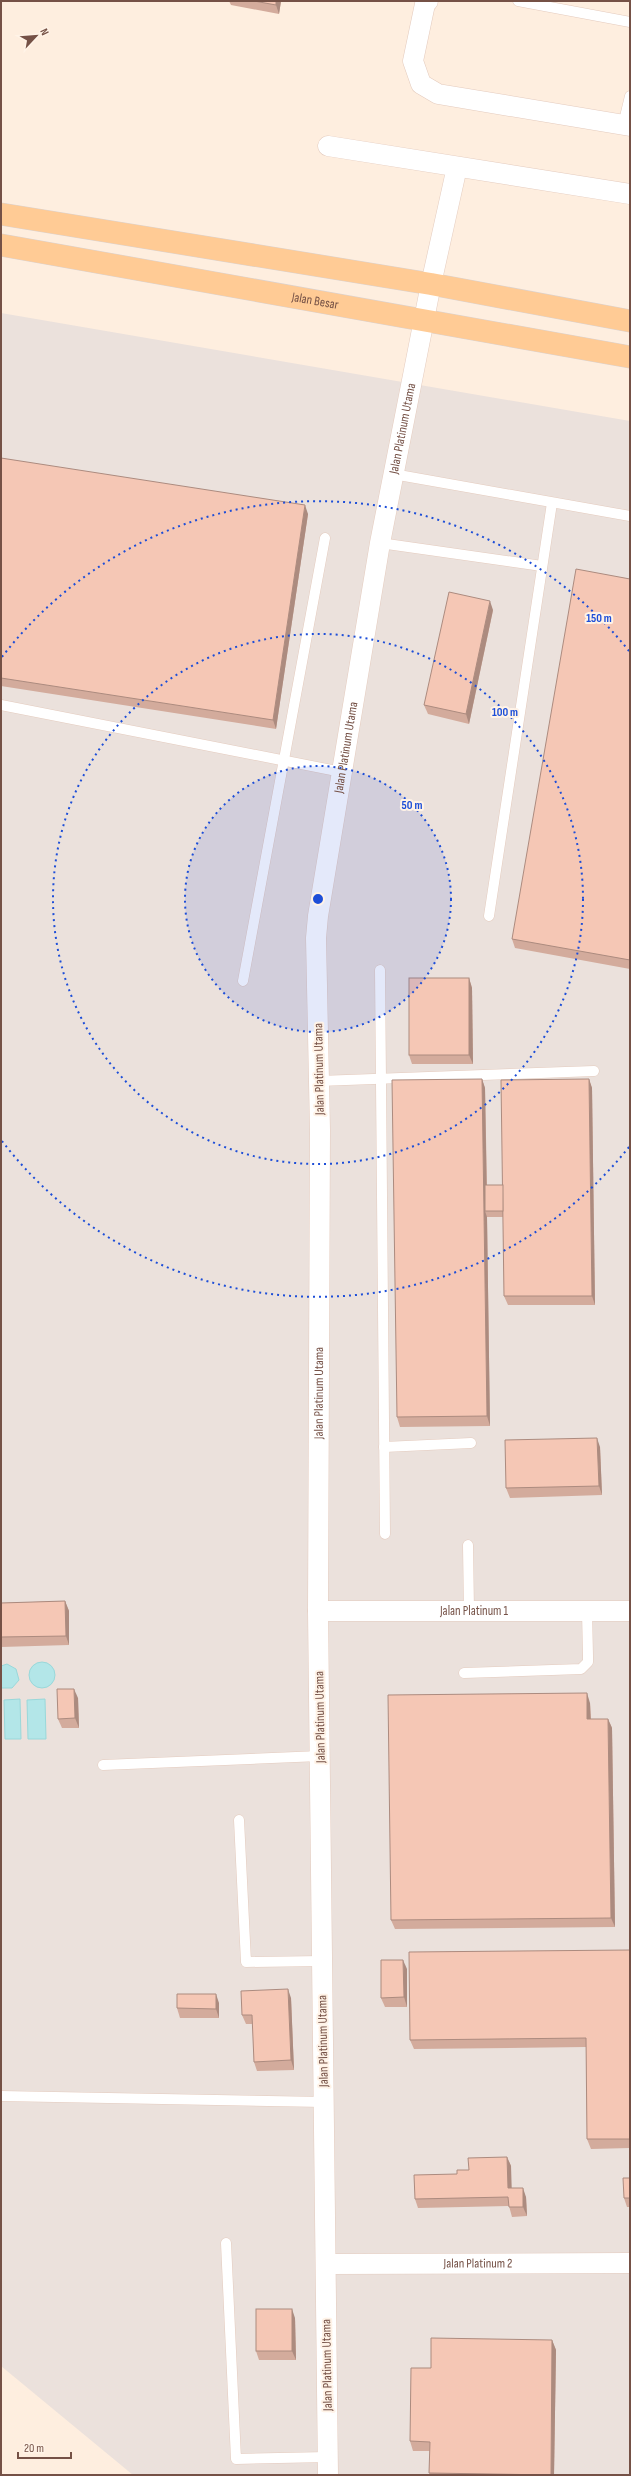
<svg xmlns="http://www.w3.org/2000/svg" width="631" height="2476" font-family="'Sofia Sans Condensed',sans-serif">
	<rect width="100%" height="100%" fill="#feeedf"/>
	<path fill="#ebe1dc" d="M1,313L630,421V2475H133L1,2366Z"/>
	<g fill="#b3e6e8" stroke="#99d8da">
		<circle cx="42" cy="1675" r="13"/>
		<path d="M7,1664L16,1669L19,1680L12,1688H1V1666Z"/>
		<path d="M20,1699L21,1739H5L4,1700Z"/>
		<path d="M45,1699L46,1739H28L27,1700Z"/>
	</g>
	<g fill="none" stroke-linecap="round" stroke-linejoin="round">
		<defs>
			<g id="lane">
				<path d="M518,1L630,22"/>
				<path d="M623,125L630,96"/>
				<path d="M393,474L630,516"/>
				<path d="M380,543L542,566"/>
				<path d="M1,705L342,772"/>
				<path d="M489,916L552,503"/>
				<path d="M380,970L385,1534"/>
				<path d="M243,981L325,538"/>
				<path d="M319,1081L594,1071"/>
				<path d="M384,1447L471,1443"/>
				<path d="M468,1545L469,1611"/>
				<path d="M464,1673L581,1669L588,1662V1656L587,1611"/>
				<path d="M103,1765L320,1756"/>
				<path d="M239,1820L246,1962L322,1961"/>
				<path d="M1,2096L324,2102"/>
				<path d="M226,2243L236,2459L328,2457"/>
			</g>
			<g id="street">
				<path d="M428,1L425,4L413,61L421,84L438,94L630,126"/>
				<path d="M328,146L630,194"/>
				<path id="s1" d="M318,1611H630"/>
				<path id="s2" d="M326,2264L630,2263"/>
				<path id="s3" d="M328,2475L318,1611L320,1130L316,938L318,916L380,543L431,284L457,167"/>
			</g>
			<g id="primary">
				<path d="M1,214L431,284L630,321"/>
				<path id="s4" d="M1,245L630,357"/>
			</g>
		</defs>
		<use href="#lane" stroke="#e4cbbe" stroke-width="11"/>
		<use href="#street" stroke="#e4cbbe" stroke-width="21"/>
		<use href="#primary" stroke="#dbd2cf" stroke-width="23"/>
		<use href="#lane" stroke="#fff" stroke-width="10"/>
		<use href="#street" stroke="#fff" stroke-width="20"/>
		<use href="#primary" stroke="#ffcb95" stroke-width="22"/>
	</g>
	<g fill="#d3ab9c">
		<path d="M229,1H281L279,14L231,5Z"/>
		<path d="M1,458L308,514L276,729L1,686Z"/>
		<path d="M630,579V969L515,948L512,939Z"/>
		<path d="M493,610L469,724L428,714L424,705Z"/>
		<path d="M469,978L472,988L473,1064H412L409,1055Z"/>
		<path d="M482,1079L485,1088L487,1185H503L589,1079L592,1088L595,1305H508L504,1296L503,1217H487L490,1426L400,1427L397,1417Z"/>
		<path d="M600,1447L602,1495L510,1498L506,1488Z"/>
		<path d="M65,1601L69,1611V1645L1,1647V1603Z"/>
		<path d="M78,1698L79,1728H62L58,1719Z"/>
		<path d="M590,1703L591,1719H608L612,1728L615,1927L395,1929L391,1920Z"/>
		<path d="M630,1950V2148L591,2149L587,2139L586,2047L414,2049L410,2040Z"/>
		<path d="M407,1969V2007H385L381,1998Z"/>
		<path d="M291,1998L294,2070L257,2071L254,2062L253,2024H246L242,2015Z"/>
		<path d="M219,2003V2018H180L177,2008Z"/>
		<path d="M507,2157L511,2166V2188L526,2197L527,2216L512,2217L509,2206L418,2208L415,2199L457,2174Z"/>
		<path d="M630,2178V2207H627L624,2198Z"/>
		<path d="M295,2318L296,2360H259L256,2351Z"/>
		<path d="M552,2340L556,2350L554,2475H430L429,2473L430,2451H413L410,2441L431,2368Z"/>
	</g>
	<g fill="#ac8b7f">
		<path d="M276,1H281L279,14L276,5Z"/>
		<path d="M305,505L308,514L276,729L273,720Z"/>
		<path d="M490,601L493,610L469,724L466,714Z"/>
		<path d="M469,978L472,988L473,1064L469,1055Z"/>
		<path d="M482,1079L485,1088L487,1211H485L487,1217L490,1426L487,1416Z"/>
		<path d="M589,1079L592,1088L595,1305L592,1296Z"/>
		<path d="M597,1438L600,1447L602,1495L599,1486Z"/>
		<path d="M65,1601L69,1611V1645L66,1636Z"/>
		<path d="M74,1689L78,1698L79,1728L75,1718Z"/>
		<path d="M587,1693L590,1703L591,1728L587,1719Z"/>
		<path d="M608,1719L612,1728L615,1927L611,1918Z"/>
		<path d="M403,1960L407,1969V2007L404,1997Z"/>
		<path d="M288,1989L291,1998L294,2070L291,2060Z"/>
		<path d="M216,1994L219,2003V2018L216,2009Z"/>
		<path d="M507,2157L511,2166L512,2197L508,2188Z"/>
		<path d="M523,2188L526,2197L527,2216L523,2207Z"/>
		<path d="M292,2309L295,2318L296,2360L292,2351Z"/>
		<path d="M552,2340L556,2350L554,2475H551Z"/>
	</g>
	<g fill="#f5c7b5" stroke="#ac8b7f">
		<path d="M254,1H276V5Z"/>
		<path d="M1,458L305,505L273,720L1,678Z"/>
		<path d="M576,569L630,579V960L512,939Z"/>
		<path d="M449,592L490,601L466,714L424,705Z"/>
		<rect x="409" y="978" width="60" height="77"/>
		<path d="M482,1079L487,1416L397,1417L392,1080Z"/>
		<path d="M589,1079L592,1296H504L501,1080Z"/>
		<rect x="485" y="1185" width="18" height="26"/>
		<path d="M597,1438L599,1486L506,1488L505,1440Z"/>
		<path d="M65,1601L66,1636L1,1637V1603Z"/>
		<path d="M57,1689H74L75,1718L58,1719Z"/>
		<path d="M587,1693V1719H608L611,1918L391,1920L388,1695Z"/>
		<path d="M630,1950V2139H587L586,2038L410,2040L409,1952Z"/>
		<path d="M381,1960H403L404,1997L381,1998Z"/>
		<path d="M288,1989L291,2060L254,2062L252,2015H242L241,1991Z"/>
		<path d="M177,1994H216V2009L177,2008Z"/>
		<path d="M507,2157L508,2188H523V2207H509L508,2197L415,2199L414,2175L457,2174V2170H469L468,2158Z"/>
		<path d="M623,2178H630V2198H624Z"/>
		<rect x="256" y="2309" width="36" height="42"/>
		<path d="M431,2338L552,2340L551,2475L429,2473L430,2442L410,2441L411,2368H431Z"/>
	</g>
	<circle cx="318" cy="899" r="133" fill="#1d4ed8" fill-opacity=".12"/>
	<g fill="none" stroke="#1d4ed8" stroke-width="2" stroke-dasharray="2 4">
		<circle cx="318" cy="899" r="133"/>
		<circle cx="318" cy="899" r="265"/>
		<path d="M629 1147A398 398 0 0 1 2 1141M2 657A398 398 0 0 1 629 651"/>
	</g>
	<g text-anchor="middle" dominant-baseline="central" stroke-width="4" stroke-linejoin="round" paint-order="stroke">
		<g font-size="13" fill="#755146" stroke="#fff3e7">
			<text stroke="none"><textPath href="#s4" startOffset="319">Jalan Besar</textPath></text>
			<text stroke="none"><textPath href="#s3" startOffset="2054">Jalan Platinum Utama</textPath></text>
			<text stroke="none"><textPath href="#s3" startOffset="1730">Jalan Platinum Utama</textPath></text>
			<text transform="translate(319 1069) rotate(-91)">Jalan Platinum Utama</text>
			<text stroke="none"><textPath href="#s3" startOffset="1082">Jalan Platinum Utama</textPath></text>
			<text stroke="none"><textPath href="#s1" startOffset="156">Jalan Platinum 1</textPath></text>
			<text transform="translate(320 1717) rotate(-91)">Jalan Platinum Utama</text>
			<text transform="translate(323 2041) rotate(-91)">Jalan Platinum Utama</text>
			<text stroke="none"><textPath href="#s2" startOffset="152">Jalan Platinum 2</textPath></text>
			<text transform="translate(327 2365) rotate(-91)">Jalan Platinum Utama</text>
		</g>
	</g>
	<circle cx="318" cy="899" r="6" fill="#1d4ed8" stroke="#fff3e7" stroke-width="2"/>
	<g font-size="12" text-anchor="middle" font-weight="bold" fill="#1d4ed8" stroke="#fff3e7" stroke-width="4" stroke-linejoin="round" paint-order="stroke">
		<text x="599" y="622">150 m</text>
		<text x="505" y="716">100 m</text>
		<text x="412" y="809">50 m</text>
	</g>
	<rect width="631" height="2476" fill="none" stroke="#755146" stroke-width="4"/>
	<g transform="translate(36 36) rotate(64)" stroke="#fff3e7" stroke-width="3" paint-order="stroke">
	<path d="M0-3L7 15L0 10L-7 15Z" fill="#755146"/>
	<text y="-6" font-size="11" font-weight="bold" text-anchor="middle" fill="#755146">N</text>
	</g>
	<path d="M18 2452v6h53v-6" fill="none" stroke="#755146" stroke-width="2"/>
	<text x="24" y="2452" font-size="12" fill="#755146" stroke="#fff3e7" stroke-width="3" paint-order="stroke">20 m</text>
</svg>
